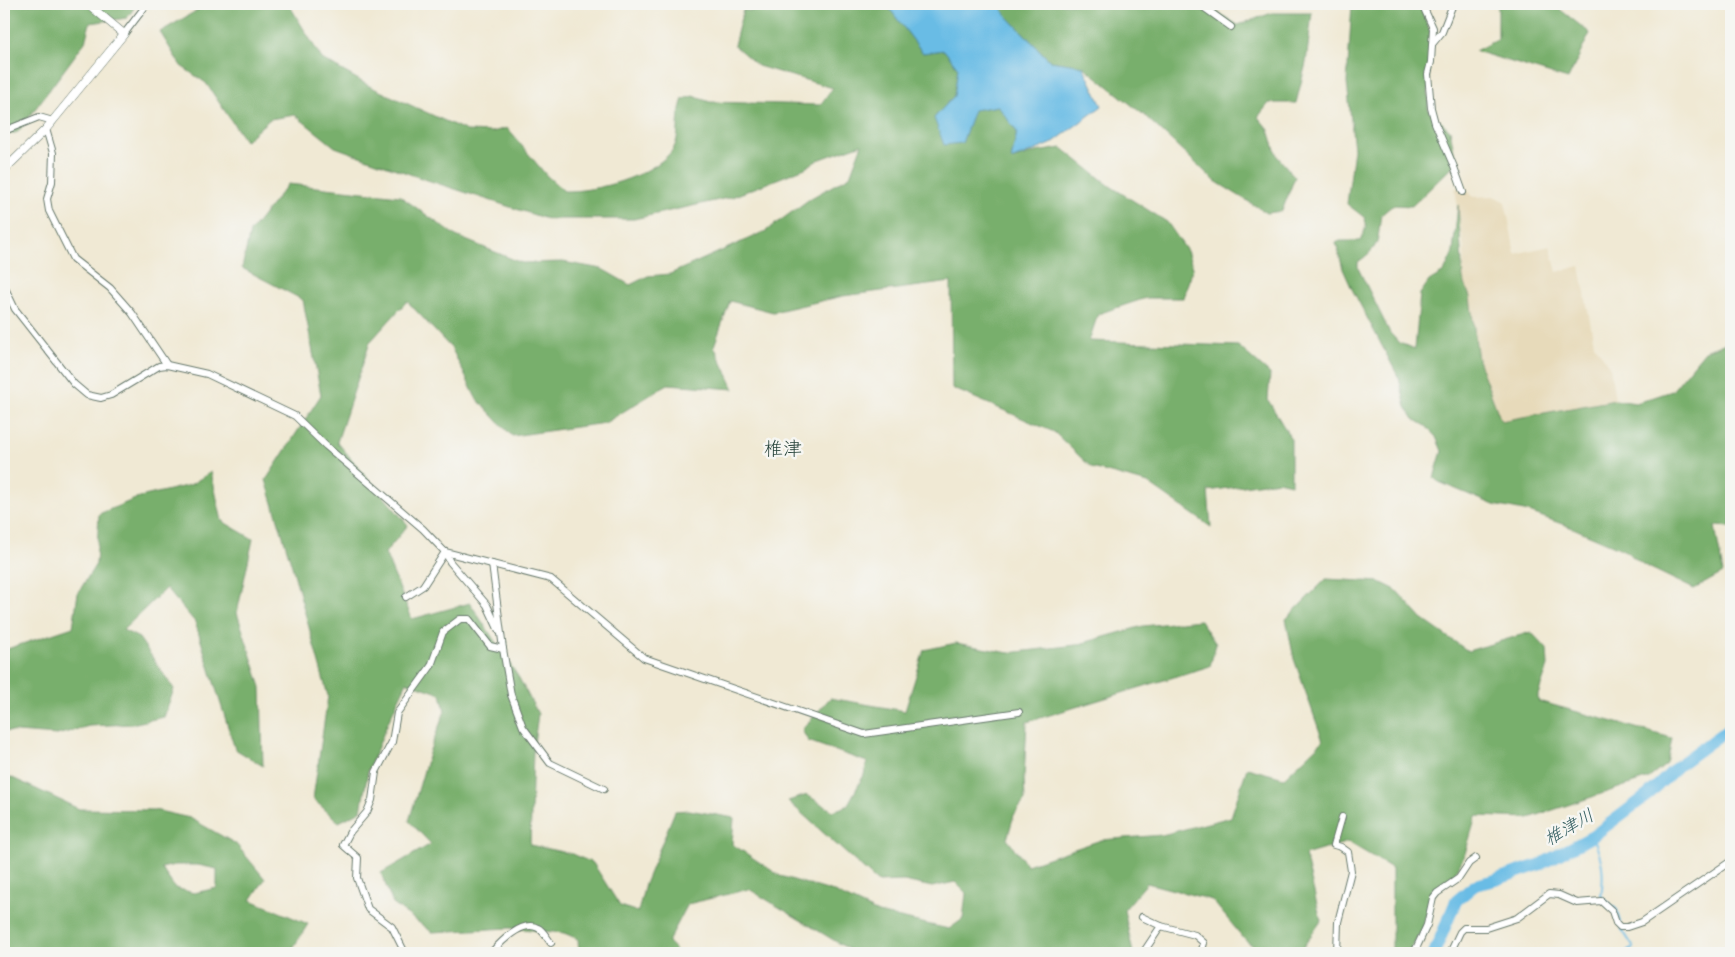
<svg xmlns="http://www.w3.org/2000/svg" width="1735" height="957" font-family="Sriracha,'Klee One',sans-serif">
	<rect width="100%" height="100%" fill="#f6f6f2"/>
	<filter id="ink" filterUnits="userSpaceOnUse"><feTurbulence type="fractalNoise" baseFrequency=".02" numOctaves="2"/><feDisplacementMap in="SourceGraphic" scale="10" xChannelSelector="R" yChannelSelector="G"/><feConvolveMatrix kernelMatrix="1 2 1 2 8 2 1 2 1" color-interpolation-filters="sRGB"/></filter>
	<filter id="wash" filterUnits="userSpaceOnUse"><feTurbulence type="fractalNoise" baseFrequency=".0096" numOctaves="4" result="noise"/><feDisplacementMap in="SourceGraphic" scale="20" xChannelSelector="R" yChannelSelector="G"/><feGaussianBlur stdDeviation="1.12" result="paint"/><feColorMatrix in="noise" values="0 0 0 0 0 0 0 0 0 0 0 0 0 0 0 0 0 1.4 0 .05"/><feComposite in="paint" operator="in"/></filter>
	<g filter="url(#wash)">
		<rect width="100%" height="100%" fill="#f0e9d4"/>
		<path fill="#e7daba" d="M1464,185L1473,197L1493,196L1505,201L1515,254L1550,246L1557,272L1580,266L1594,344L1610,366L1615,400L1501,421L1478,360L1470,297L1463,279L1464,249L1455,189Z"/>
		<g fill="#78af6c" stroke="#4c7650" fill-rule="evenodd">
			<path d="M4,4H137L127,18L90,23L85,42L18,132L4,136Z"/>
			<path d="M208,4H291V8L322,59L371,87L467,131L492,132L507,128L547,176L564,191C595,192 650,177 671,152C680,142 677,126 679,114C680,109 681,104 683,99L693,96L710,102L820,105L833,88L758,66L734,45L743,10L752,11L756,4H886L923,53L944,50L958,68L954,96L934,118L962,143L973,110L998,106L1017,132L1011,160L1036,152L1062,148L1110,186L1167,222L1187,251L1193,268L1183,298H1146L1098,314L1089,341L1238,346L1270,374L1268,400L1291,439V484L1278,481L1208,491L1211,527L1148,483L1092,468L1054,432L952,388L951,282L843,296L773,312L730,301L714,346L734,389L668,384L605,423L512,436L476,398L452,349L407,301L370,342L337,442L408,525L385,553L412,619L470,603L519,678L538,714L533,751L530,845L572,854L593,863L620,906L638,912L645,884L675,811L689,810L734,818L732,844L780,876L834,892L878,913L949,929L963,919L966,893L955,882L932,887L904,881L878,882L788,801L807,795L833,811L847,806L864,775L867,762L808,741L802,730L830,698L905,711L924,650L956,643L1009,653L1076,645L1143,626L1200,620L1216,644L1210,666L1027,722L1024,778L1025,800L1014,815L1007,839L1027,865L1101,840L1162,835L1231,817L1247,768L1284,778L1323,741L1294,659L1286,619L1326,579L1380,582L1396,590L1422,619L1468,651L1531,632L1547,649L1548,666L1538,695V701L1672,738L1667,764L1649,778L1529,818L1476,816L1464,857L1451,880L1435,890L1427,909L1423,928L1410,951L1392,949V868L1348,842L1305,855L1321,921L1299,953H1264L1246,941L1212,900L1147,883L1124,910L1133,953H855L749,889L688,904L668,942L679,953H579L578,939L564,933L510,928L432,932L393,904L381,873L431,844L409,821L430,750L445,711L441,694L407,682L389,720L368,771L361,811L339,822L313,799L328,696L292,566L266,480L321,395L303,300L242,268L250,232L288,184L400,196L456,236L522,263L563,262L602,269L630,285L648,276L670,274L766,231L811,198L850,176L862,144L818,160L805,168L732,197L634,219H547L418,177L335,147L295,115L270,119L245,141L206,83L181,66L160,32Z"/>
			<path d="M999,4H1205L1238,25L1272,13H1312L1306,63L1296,103H1269L1258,117L1269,130L1277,156L1295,177L1282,211L1267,213L1215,181L1144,115L1083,66L1050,61L1005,14Z"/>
			<path d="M1352,4H1419L1430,31L1428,110L1450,130L1456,163L1412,206L1393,205L1381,215C1377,241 1381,246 1358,262V268L1390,333L1399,343L1415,349L1420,294L1429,281L1444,272L1453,252L1458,205L1463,279L1470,297L1478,360L1501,421L1615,400L1636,403L1672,391L1705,351L1731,341V527L1715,526L1723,573L1694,589L1644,565L1624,550L1573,528L1529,512L1494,505L1439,482L1434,478L1442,451L1436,437L1426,426L1414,419L1406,407L1399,378L1352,289L1343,269L1336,243L1340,241H1360C1364,233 1367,228 1365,218L1347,204L1354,149L1347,82Z"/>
			<path d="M1498,4H1553L1590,33L1568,79L1475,51L1498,39Z"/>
			<path d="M211,472L222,521L253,539L237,613L261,687L263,766L235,749L195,622L166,588L123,630L139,638L174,689L164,717L131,724L89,726L57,735L4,731V650L73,627L78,593L96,564L99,514L140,497L190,485Z"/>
			<path d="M4,774L79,809L154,810L190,818L236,844L265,879L251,900L308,924L293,948L283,953H4ZM175,865H198L217,869V888L194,893L175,888L161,868Z"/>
		</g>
		<path fill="#69bce5" stroke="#447c8c" d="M886,4H999L1005,14L1050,61L1083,66L1102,106L1051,144L1011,160L1017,132L998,106L974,110L962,143L944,145L934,118L954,96L958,68L944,50L923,53Z"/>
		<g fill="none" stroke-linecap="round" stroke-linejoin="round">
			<g stroke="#69bce5" stroke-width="2">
				<path d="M1593,836C1602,860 1605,870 1601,896L1617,910L1620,923"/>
				<path d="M1621,928L1634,948L1624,953"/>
			</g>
			<path stroke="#69bce5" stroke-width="12" d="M1434,953L1456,901L1475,885L1495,880L1541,864L1593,836L1649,794L1679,765L1731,727"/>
		</g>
	</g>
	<g filter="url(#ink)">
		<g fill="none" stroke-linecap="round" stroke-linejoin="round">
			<defs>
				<g id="minor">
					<path d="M1199,4L1231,27"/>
					<path d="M1422,4L1433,28L1431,62L1428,74L1431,108L1435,123L1454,167L1463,192"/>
					<path d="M124,34L147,4"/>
					<path d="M1433,43L1442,32L1453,4"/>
					<path d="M46,129L53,153L52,182L47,199L49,211L73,259L110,288L132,313L167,365"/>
					<path d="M4,131L39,117L53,121"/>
					<path d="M4,286L15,309L74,384L87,395L101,398L111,395L159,366L167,365L207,374L295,416L326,446L423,529L445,552L551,579L644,658L864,734L1019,712"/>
					<path d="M445,552L450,562L487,605L499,631"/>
					<path d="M492,564L503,649L511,695L523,727L550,763L604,789"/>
					<path d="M406,597L423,586L445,552"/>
					<path d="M1142,917L1161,926L1195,935L1204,943L1201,953"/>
					<path d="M405,953L392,927L368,909L357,878L358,858L343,845L350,832L367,812L372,800L376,772L392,742L397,713L431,666L443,632L460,619H469L490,646L503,649"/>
					<path d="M491,953C500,943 522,919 538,928C543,930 547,938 551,943"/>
					<path d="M1143,953L1161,926"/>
					<path d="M1337,953L1338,922L1351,871L1348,852L1341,847L1334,845L1342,817"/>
					<path d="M1414,953L1427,925L1433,898L1437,893L1459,878L1469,863L1476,858"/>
					<path d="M1450,953L1460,932L1464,928H1486L1517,918L1549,894L1559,895L1577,903L1601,901L1612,911L1616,923L1620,927H1627L1642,922L1731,861"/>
				</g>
				<path id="tertiary" d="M4,170L46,129L124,34L88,4"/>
			</defs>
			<use href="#minor" stroke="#68796c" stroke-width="8"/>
			<use href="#tertiary" stroke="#68796c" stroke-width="9"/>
			<use href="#minor" stroke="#fff" stroke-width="6"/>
			<use href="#tertiary" stroke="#fff" stroke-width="8"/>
		</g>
	</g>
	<g text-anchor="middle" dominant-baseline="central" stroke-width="5" stroke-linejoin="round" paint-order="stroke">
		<g font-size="18" font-style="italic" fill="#325d60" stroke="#f6f6f2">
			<text transform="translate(1569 827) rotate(-30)">椎津川</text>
		</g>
		<g font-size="19" fill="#1f3d34" stroke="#f6f6f2">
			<text x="783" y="448">椎津</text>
		</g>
	</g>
	<rect width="1735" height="957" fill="none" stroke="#f6f6f2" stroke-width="20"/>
</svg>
